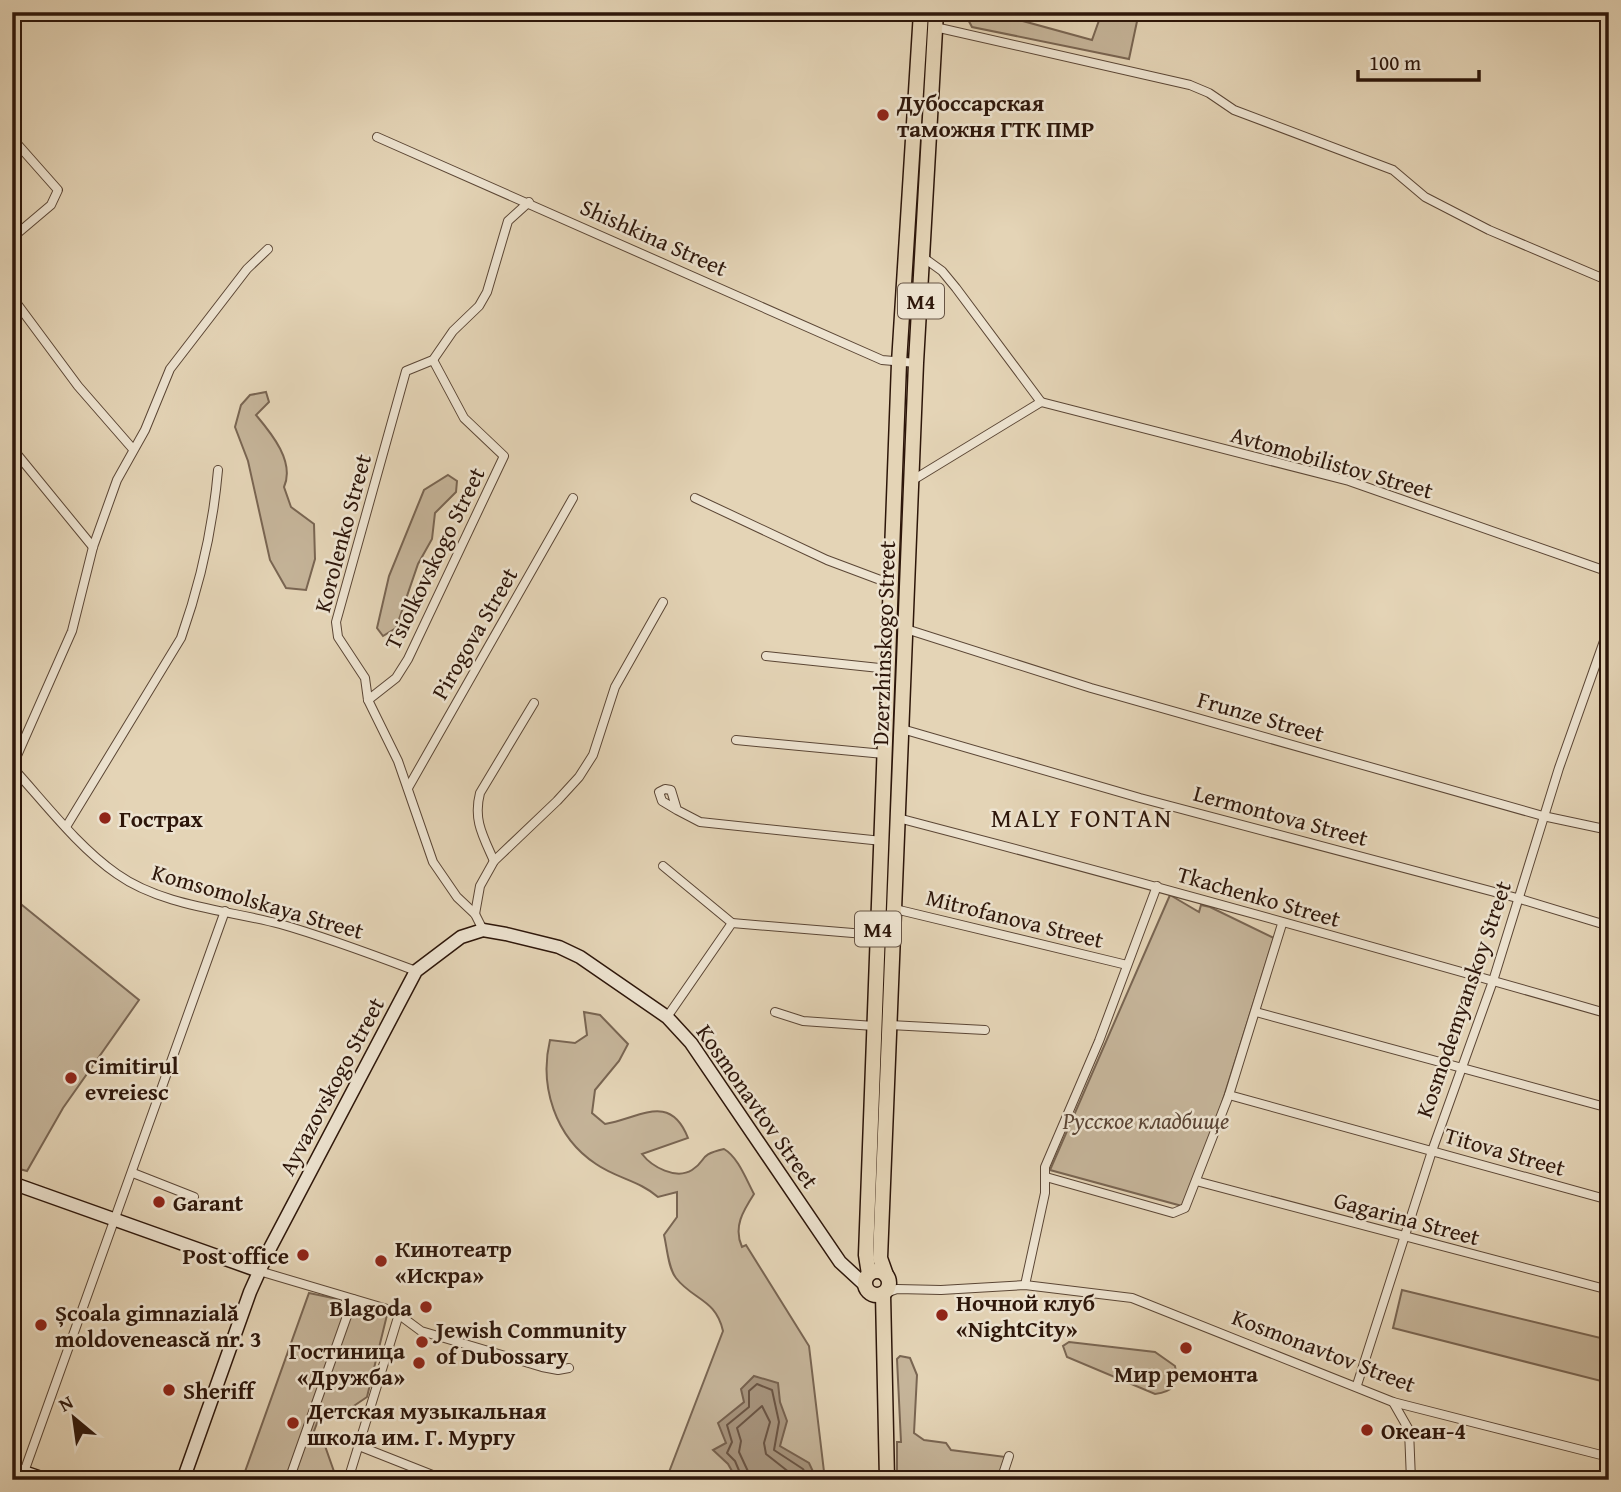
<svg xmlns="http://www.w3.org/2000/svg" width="1621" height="1492" font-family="'Gentium Book Plus',serif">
	<rect width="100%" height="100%" fill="#e4d4b6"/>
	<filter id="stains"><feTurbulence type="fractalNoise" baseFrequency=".00286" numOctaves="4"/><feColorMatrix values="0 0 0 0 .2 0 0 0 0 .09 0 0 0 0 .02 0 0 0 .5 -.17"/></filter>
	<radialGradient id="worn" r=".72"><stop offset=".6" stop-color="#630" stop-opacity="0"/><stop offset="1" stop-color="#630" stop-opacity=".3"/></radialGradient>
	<g fill="#c5b499" stroke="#796552" stroke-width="2">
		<path d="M964,12H990L1092,40L1102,12H1139L1129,59L972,27Z"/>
		<path d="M266,392L269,402L256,415C272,434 295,462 284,487L291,507L314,524L315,559L306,590L286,588L270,560L248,461L235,427L241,405L250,395Z"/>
		<path d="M448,475L457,481L456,492L435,513L432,539L418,564L396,628L383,636L377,628L389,576L424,490Z"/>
		<path d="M1170,895L1199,912L1201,905L1210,907L1274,938L1208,1147L1182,1206L1050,1170Z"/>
		<path d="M22,905L139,1000L63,1108L27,1171L12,1167V919Z"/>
		<path d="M584,1012L600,1015L628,1044L619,1061L595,1090L592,1113L605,1124C640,1118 670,1092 688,1138L642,1154C652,1167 676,1180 692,1170C708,1160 697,1155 724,1149C738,1157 746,1179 754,1194C743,1211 733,1227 742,1247L746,1245L809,1346L825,1480H666L723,1331C716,1299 693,1300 676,1278C668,1268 667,1247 664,1235L677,1217V1192L658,1197C640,1181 616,1178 596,1164C555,1137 539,1086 550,1040L575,1043L587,1035Z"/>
		<path d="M1402,1290L1609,1340V1383L1393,1328Z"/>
		<path d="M309,1293L347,1301L387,1315L367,1397L339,1416L322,1410L311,1439L325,1446L337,1480H242Z"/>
		<path d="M1069,1342L1155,1352L1175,1366C1179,1384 1173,1392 1155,1394L1067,1357L1063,1346Z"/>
		<path d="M900,1356L910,1358L917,1375L914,1433L924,1440L946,1443L951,1450L1006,1457L1000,1480H897V1442H901L897,1359Z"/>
	</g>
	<path fill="#a6937c" stroke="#76614e" stroke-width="2" d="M754,1376L778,1383L780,1402L787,1421L780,1446L809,1463L817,1480H737L728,1464L713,1450L726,1443L718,1423L744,1402L741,1389Z"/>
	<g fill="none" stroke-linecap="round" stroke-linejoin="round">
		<g stroke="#6a5443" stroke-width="2">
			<path d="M743,1480L735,1461L727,1453L732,1442L727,1425L749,1407V1391L757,1384L772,1390L779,1422L774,1450L803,1469L809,1480"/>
			<path d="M752,1480L739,1452L741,1441L737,1428L762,1406L770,1422L764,1443L766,1454L799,1480"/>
		</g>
		<defs>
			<g id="street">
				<path d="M935,27L1190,85L1209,93L1234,110L1393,170L1425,197L1489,230L1609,281"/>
				<path d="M377,137L882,360L916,363"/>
				<path d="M12,138L58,190L51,205L12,238"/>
				<path d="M12,297L78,386L132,448"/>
				<path d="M1041,402L1349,481L1609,572"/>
				<path d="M12,448L93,547"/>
				<path d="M913,480L1041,402L956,288L942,271L924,258"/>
				<path d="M695,498L827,560L891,584"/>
				<path d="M906,629L1091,688L1543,816L1609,830"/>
				<path d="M766,656L889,669"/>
				<path d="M368,700L396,678L408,659L504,456L464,418L433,360"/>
				<path d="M902,729L1140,798L1517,898L1609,926"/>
				<path d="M736,740L884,754"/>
				<path d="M12,767L72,631L93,547L117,480L145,430L170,369L247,269L268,249"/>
				<path d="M12,767C45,803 77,846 117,874C162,906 227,910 280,924C326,937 371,954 416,971"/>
				<path d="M408,788L573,498"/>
				<path d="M677,810L662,801L659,792L665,789L671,790L677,810L700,822L882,841"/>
				<path d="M898,818C1135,880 1372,946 1609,1014"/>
				<path d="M66,827L181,638C200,584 213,527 218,470"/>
				<path d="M494,861C483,836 473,820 480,793L534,703"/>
				<path d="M663,866L732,923"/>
				<path d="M895,909L1127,965"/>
				<path d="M475,914L480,886L494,861L557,801L579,777L593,755L615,687L663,602"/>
				<path d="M483,930L475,914L457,897L433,862L398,761L368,700L365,678L338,637L336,622L406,371L433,360L453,331L479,306L487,292L508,221L529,202"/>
				<path d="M775,1012L803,1021L874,1026"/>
				<path d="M1256,1012L1609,1108"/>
				<path d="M667,1017L732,923L877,935"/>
				<path d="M890,1025L985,1030"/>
				<path d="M1229,1095L1609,1200"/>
				<path d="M133,1173L194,1197"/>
				<path d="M1046,1177L1173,1213L1185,1208L1229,1095L1282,924"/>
				<path d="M1196,1181L1609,1290"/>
				<path d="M259,1271L394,1311L421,1331L542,1367L558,1370L569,1368"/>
				<path d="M1025,1285L1045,1193V1167L1099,1041L1157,886"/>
				<path d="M883,1294L897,1289L941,1290L1025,1285L1132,1298L1393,1402L1609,1457"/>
				<path d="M1357,1385L1432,1151L1493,981L1559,768L1609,627"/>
				<path d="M1393,1402L1409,1430L1411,1480"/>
				<path d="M359,1446L445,1480"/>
				<path d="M24,1472L225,911"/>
				<path d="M289,1480L353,1299"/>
				<path d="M348,1480L399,1314"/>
				<path d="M1001,1480L1009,1456"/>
			</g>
			<g id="secondary">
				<path d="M12,1183L259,1271"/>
				<path d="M12,1468L47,1480"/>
				<path d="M183,1480L250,1292L268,1252L416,971L461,937L483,930L506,934L559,947L580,957L667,1017L691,1043L840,1262L865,1285"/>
			</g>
			<g id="highway">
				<circle cx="877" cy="1283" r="12"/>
				<path d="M869,1274L866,1255L899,363L921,12"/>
				<path d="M886,1275L880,1258L916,363L936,12"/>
				<path d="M883,1294L887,1480"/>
			</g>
		</defs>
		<use href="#street" stroke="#5b4635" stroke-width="10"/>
		<use href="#secondary" stroke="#2d160a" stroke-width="15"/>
		<use href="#highway" stroke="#2d160a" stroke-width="17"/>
		<use href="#street" stroke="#ede3d0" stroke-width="8"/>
		<use href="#secondary" stroke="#ede3d0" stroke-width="12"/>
		<use href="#highway" stroke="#e4d4b6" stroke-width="14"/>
	</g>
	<g fill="#8f2418" stroke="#ede3d0" stroke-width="2.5">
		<circle cx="883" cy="115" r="7"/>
		<circle cx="105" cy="818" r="7"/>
		<circle cx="71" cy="1078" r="7"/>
		<circle cx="159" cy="1202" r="7"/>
		<circle cx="303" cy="1255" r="7"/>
		<circle cx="381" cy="1261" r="7"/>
		<circle cx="426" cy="1307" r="7"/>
		<circle cx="942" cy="1315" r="7"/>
		<circle cx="41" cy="1325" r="7"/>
		<circle cx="422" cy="1342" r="7"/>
		<circle cx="1186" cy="1348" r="7"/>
		<circle cx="419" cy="1363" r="7"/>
		<circle cx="169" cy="1390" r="7"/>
		<circle cx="293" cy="1423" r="7"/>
		<circle cx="1367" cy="1430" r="7"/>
	</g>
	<g text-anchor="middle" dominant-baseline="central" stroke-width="5" stroke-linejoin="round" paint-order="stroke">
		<g fill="#ede3d0" stroke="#675445" stroke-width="2">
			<rect x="898" y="283.5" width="46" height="35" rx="5"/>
			<rect x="855" y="911.5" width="46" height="35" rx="5"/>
		</g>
		<g font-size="21" font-weight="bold" fill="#2d160a">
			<text x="921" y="301">M4</text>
			<text x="878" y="929">M4</text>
		</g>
		<g font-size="23" font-weight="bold" fill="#2d160a" stroke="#ede3d0" text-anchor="start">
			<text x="897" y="102">Дубоссарская<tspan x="897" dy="26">таможня ГТК ПМР</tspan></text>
			<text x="119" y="818">Гострах</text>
			<text x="85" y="1065">Cimitirul<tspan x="85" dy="26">evreiesc</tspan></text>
			<text x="173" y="1202">Garant</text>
			<text x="395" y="1248">Кинотеатр<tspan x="395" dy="26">«Искра»</tspan></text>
			<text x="289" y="1255" text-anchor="end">Post office</text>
			<text x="956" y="1302">Ночной клуб<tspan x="956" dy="26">«NightCity»</tspan></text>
			<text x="412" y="1307" text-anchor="end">Blagoda</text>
			<text x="55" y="1312">Școala gimnazială<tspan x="55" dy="26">moldovenească nr. 3</tspan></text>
			<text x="436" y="1329">Jewish Community<tspan x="436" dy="26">of Dubossary</tspan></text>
			<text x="405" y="1350" text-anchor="end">Гостиница<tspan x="405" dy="26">«Дружба»</tspan></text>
			<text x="1186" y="1373" text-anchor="middle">Мир ремонта</text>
			<text x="183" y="1390">Sheriff</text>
			<text x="307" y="1410">Детская музыкальная<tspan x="307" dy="26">школа им. Г. Мургу</tspan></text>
			<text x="1381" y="1430">Океан-4</text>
		</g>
		<g font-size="23" fill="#2d160a" stroke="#ede3d0">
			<text transform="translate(654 237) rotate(24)">Shishkina Street</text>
			<text transform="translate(1332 462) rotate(16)">Avtomobilistov Street</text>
			<text transform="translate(342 533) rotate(-75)">Korolenko Street</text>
			<text transform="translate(434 558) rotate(-64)">Tsiolkovskogo Street</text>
			<text transform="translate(474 633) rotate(-60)">Pirogova Street</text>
			<text transform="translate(883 643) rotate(-88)">Dzerzhinskogo Street</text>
			<text transform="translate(1261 716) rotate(16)">Frunze Street</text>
			<text transform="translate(1281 815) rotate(15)">Lermontova Street</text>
			<text transform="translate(1259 896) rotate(16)">Tkachenko Street</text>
			<text transform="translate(258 901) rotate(16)">Komsomolskaya Street</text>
			<text transform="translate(1015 918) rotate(14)">Mitrofanova Street</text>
			<text transform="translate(1463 999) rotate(-71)">Kosmodemyanskoy Street</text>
			<text transform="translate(331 1086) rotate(-62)">Ayvazovskogo Street</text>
			<text transform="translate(758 1106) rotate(55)">Kosmonavtov Street</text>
			<text transform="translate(1505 1151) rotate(16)">Titova Street</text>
			<text transform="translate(1407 1218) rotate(15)">Gagarina Street</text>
			<text transform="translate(1324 1350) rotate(21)">Kosmonavtov Street</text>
		</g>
		<g font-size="23" font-style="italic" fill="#5b4535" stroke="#ede3d0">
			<text x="1146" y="1120">Русское кладбище</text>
		</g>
		<g font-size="26" letter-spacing="2" fill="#2d160a" stroke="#ede3d0">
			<text x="1082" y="817">MALY FONTAN</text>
		</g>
	</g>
	<rect width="1621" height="1492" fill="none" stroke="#e4d4b6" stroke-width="42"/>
	<rect x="14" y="14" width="1593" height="1464" fill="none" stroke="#2d160a" stroke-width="3.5"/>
	<rect x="21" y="21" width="1579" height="1450" fill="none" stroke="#2d160a" stroke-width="2"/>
	<g transform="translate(74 1418) rotate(331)" stroke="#ede3d0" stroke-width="5" paint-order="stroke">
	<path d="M0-5L12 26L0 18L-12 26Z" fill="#2d160a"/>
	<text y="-10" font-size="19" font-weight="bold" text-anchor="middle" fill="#2d160a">N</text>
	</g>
	<path d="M1358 70v10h121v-10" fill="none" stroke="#2d160a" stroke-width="3.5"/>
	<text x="1369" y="70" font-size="21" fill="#2d160a" stroke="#ede3d0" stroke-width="5" paint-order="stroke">100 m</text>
	<rect width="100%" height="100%" filter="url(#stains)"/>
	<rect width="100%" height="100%" fill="url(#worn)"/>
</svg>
